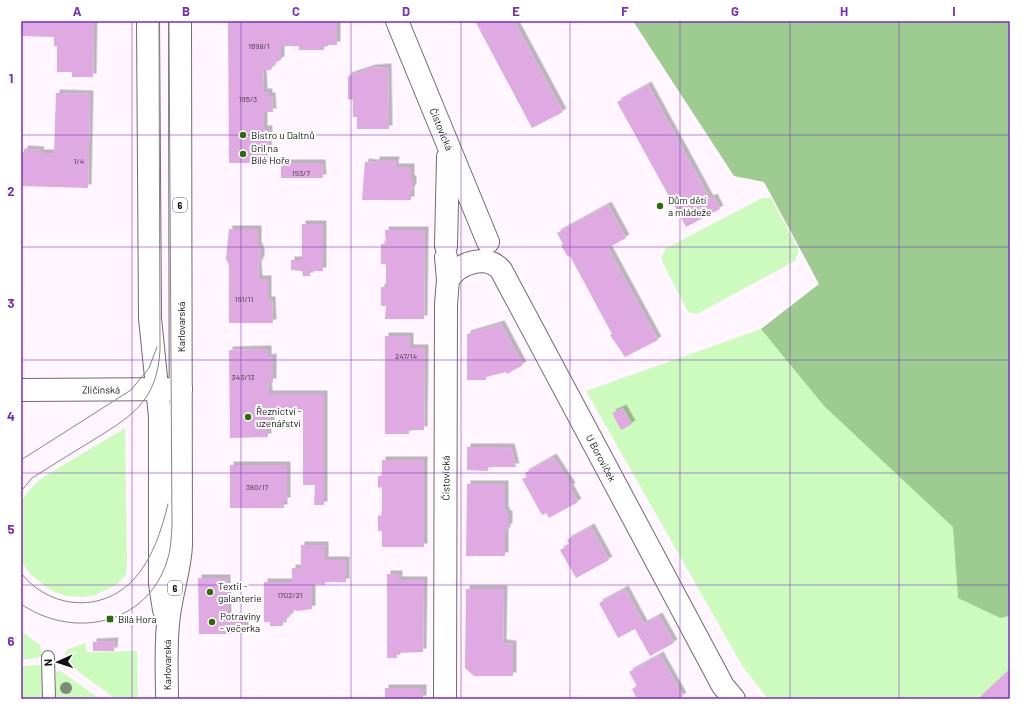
<svg xmlns="http://www.w3.org/2000/svg" width="1031" height="720" font-family="Barlow,sans-serif">
	<defs>
		<filter id="shadow"><feDropShadow dx="3.5" dy="-3.5" stdDeviation="0" flood-color="#0004"/></filter>
	</defs>
	<rect width="100%" height="100%" fill="#fff6ff"/>
	<g fill="#cdfbbe">
		<path d="M762,198H771L799,251L795,261L697,314L688,312L661,259L665,249Z"/>
		<path d="M761,329L824,406L954,527L958,598L1000,618L1010,616V669L978,699H768L743,667L586,391Z"/>
		<path d="M125,428L127,563L126,575L116,585L95,595L83,597L67,596L52,591L31,575L21,561V501L30,489L42,478Z"/>
		<path d="M21,631L40,645L42,654L38,658L21,660Z"/>
		<path d="M86,643V652L137,651L138,699H116L69,665L65,660V653L68,649Z"/>
		<path d="M40,665L43,671V699H21V666Z"/>
		<path d="M59,670L100,699H56V673Z"/>
	</g>
	<path fill="#9ecc90" d="M633,21H1010V616L1000,618L958,598L953,527L824,406L761,329L819,284L764,182L734,176Z"/>
	<g fill="#deaae1" filter="url(#shadow)">
		<path d="M21,21H94L93,77H72V72H57V46H54V37L21,36Z"/>
		<path d="M228,21H337V45H324V50H299V46H281V60L274,63L271,70H263L264,92H269V96H272L273,112H264V129H269L268,151H264V163H229Z"/>
		<path d="M475,21H514L563,112L532,128Z"/>
		<path d="M388,67L389,129H357V117H353V100L348,99V76L372,68Z"/>
		<path d="M648,85L710,199L714,197L720,209L686,227L617,102Z"/>
		<path d="M56,93L90,94L88,188L21,186V152H24V149L41,150L40,153H54Z"/>
		<path d="M376,160H396L395,167H411V178L413,180V187L411,190V200H362L365,162L376,163Z"/>
		<path d="M281,163H322L323,178H281Z"/>
		<path d="M608,205L626,238L608,248L658,340L625,357L610,335L612,334L570,256L568,257L561,245L563,244L557,233Z"/>
		<path d="M302,224H323V271H310V276H303L302,271L291,270V260H302Z"/>
		<path d="M229,229H258V245L261,252V259L258,265L259,279H268V300H272L273,323H229V265L226,259Z"/>
		<path d="M385,230H425L424,319H385L386,306H381V287H386V264H381V244H386Z"/>
		<path d="M501,324L523,365L507,374L506,372L486,377V380H467V334Z"/>
		<path d="M385,336H410V348H425L424,430H409V434H385Z"/>
		<path d="M268,349V358L273,357V382H268L269,394H324V505H314L315,485H303V411H271V426H268V437L230,438L229,350Z"/>
		<path d="M623,408L632,424L621,430L612,413Z"/>
		<path d="M467,447H511L516,467H488V471L467,470Z"/>
		<path d="M553,457L572,486L570,488L578,502L549,518L546,513L542,515L522,479L527,477L525,473Z"/>
		<path d="M382,460H424V547H382V531H378V515L382,516V487L378,488V476H382Z"/>
		<path d="M230,465H287V501H284V508H230Z"/>
		<path d="M467,484H505V509L507,514H509V527H507V531H505V556H466Z"/>
		<path d="M591,527L609,560L576,578L560,550L570,545L567,540Z"/>
		<path d="M301,545H325V560H346V582H325V585L312,584V609L298,611L291,609L290,616L283,622V626H270V622H264V582H292V568H301Z"/>
		<path d="M387,574H399V580H424L423,652L397,653V658H387Z"/>
		<path d="M198,578H227L228,617H245V634H199Z"/>
		<path d="M466,589H504L503,643L513,644V676H474L465,668Z"/>
		<path d="M625,589L644,624L659,616L674,643L650,656L635,629L618,638L599,603Z"/>
		<path d="M115,641L114,651H93V642Z"/>
		<path d="M660,655L683,696L677,699H637L632,689L637,686L629,672Z"/>
		<path d="M1010,669V699H978Z"/>
		<rect x="385" y="688" width="38" height="11"/>
	</g>
	<g fill="none" stroke-linecap="round" stroke-linejoin="round">
		<defs>
			<path id="lane" d="M48,657L49,699"/>
			<g id="street">
				<path id="s1" d="M397,21L488,242"/>
				<path d="M446,246L448,157"/>
				<path id="s2" d="M448,280C458,263 487,253 501,270L723,686L734,699"/>
				<path id="s3" d="M21,390L181,389"/>
				<path id="s4" d="M445,699L446,304L448,280L446,257"/>
			</g>
			<g id="primary">
				<path d="M148,21L150,318L160,417V584L164,610"/>
				<path d="M167,699C167,671 165,643 169,615C172,591 180,569 181,545L180,21"/>
			</g>
		</defs>
		<use href="#lane" stroke="#736a74" stroke-width="14"/>
		<use href="#street" stroke="#736a74" stroke-width="24"/>
		<use href="#primary" stroke="#736a74" stroke-width="24"/>
		<use href="#lane" stroke="#fff" stroke-width="12"/>
		<use href="#street" stroke="#fff" stroke-width="22"/>
		<use href="#primary" stroke="#fff" stroke-width="22"/>
		<g stroke="#8a848a" stroke-width="1">
			<path d="M21,460L131,390L149,368L157,347"/>
			<path d="M21,491L32,478C51,466 70,454 90,442C130,417 157,403 160,350L159,21"/>
			<path d="M21,573C49,609 102,614 134,579C152,560 162,529 168,504"/>
			<path d="M21,604C73,640 147,625 167,561C171,550 171,538 172,527L169,21"/>
		</g>
	</g>
	<circle fill="#7e8a78" cx="66" cy="688" r="6"/>
	<path fill="none" stroke="#7b2cbf" stroke-width="1" stroke-opacity="0.55" d="M132,21V699M241,21V699M351,21V699M461,21V699M570,21V699M680,21V699M790,21V699M899,21V699M21,135H1010M21,247H1010M21,360H1010M21,473H1010M21,585H1010"/>
	<g fill="#2a6d06" stroke="#fff" stroke-width="1.5">
		<circle cx="243" cy="135" r="4"/>
		<circle cx="243" cy="154" r="4"/>
		<circle cx="660" cy="206" r="4"/>
		<circle cx="248" cy="417" r="4"/>
		<circle cx="210" cy="592" r="4"/>
		<rect x="106" y="615" width="8" height="8" rx="2"/>
		<circle cx="212" cy="622" r="4"/>
	</g>
	<g text-anchor="middle" dominant-baseline="central" stroke-width="4" stroke-linejoin="round" paint-order="stroke">
		<g font-size="8" fill="#463646">
			<text x="259" y="46">1698/1</text>
			<text x="248" y="99">195/3</text>
			<text x="79" y="161">1/4</text>
			<text x="301" y="173">193/7</text>
			<text x="244" y="299">191/11</text>
			<text x="406" y="356">247/14</text>
			<text x="243" y="377">343/13</text>
			<text x="257" y="487">380/17</text>
			<text x="290" y="595">1702/21</text>
		</g>
		<g fill="#fff" stroke="#5a585a" stroke-width="1">
			<rect x="173" y="198" width="14" height="14" rx="3"/>
			<rect x="168" y="581" width="14" height="14" rx="3"/>
		</g>
		<g font-size="9" font-weight="bold" fill="#131013">
			<text x="180" y="205">6</text>
			<text x="175" y="588">6</text>
		</g>
		<g font-size="10" fill="#131013" stroke="#fff">
			<text stroke="none"><textPath href="#s1" startOffset="117">Čistovická</textPath></text>
			<text transform="translate(181 327) rotate(-90)">Karlovarská</text>
			<text stroke="none"><textPath href="#s3" startOffset="80">Zličínská</textPath></text>
			<text stroke="none"><textPath href="#s2" startOffset="275">U Boroviček</textPath></text>
			<text stroke="none"><textPath href="#s4" startOffset="221">Čistovická</textPath></text>
			<text transform="translate(167 665) rotate(-90)">Karlovarská</text>
		</g>
		<g font-size="10" fill="#131013" stroke="#fff" text-anchor="start">
			<text x="251" y="135">Bistro u Daltnů</text>
			<text x="251" y="148">Gril na<tspan x="251" dy="12">Bílé Hoře</tspan></text>
			<text x="668" y="200">Dům dětí<tspan x="668" dy="12">a mládeže</tspan></text>
			<text x="256" y="411">Řeznictví -<tspan x="256" dy="12">uzenářství</tspan></text>
			<text x="218" y="586">Textil -<tspan x="218" dy="12">galanterie</tspan></text>
			<text x="220" y="616">Potraviny<tspan x="220" dy="12">- večerka</tspan></text>
			<text x="118" y="619">Bílá Hora</text>
		</g>
	</g>
	<rect width="1031" height="720" fill="none" stroke="#ffffff" stroke-width="44"/>
	<g transform="translate(58 662) rotate(267)" stroke="#ffffff" stroke-width="3" paint-order="stroke">
	<path d="M0-3L7 15L0 10L-7 15Z" fill="#131013"/>
	<text y="-6" font-size="11" font-weight="bold" text-anchor="middle" fill="#131013">N</text>
	</g>
	<rect x="22" y="22" width="987" height="676" fill="none" stroke="#7b2cbf" stroke-width="1.5"/>
	<g font-size="13" text-anchor="middle" font-weight="bold" fill="#7b2cbf">
		<text x="77" y="16">A</text>
		<text x="186" y="16">B</text>
		<text x="296" y="16">C</text>
		<text x="406" y="16">D</text>
		<text x="516" y="16">E</text>
		<text x="625" y="16">F</text>
		<text x="735" y="16">G</text>
		<text x="844" y="16">H</text>
		<text x="954" y="16">I</text>
		<text x="11" y="83">1</text>
		<text x="11" y="196">2</text>
		<text x="11" y="308">3</text>
		<text x="11" y="421">4</text>
		<text x="11" y="534">5</text>
		<text x="11" y="646">6</text>
	</g>
</svg>
